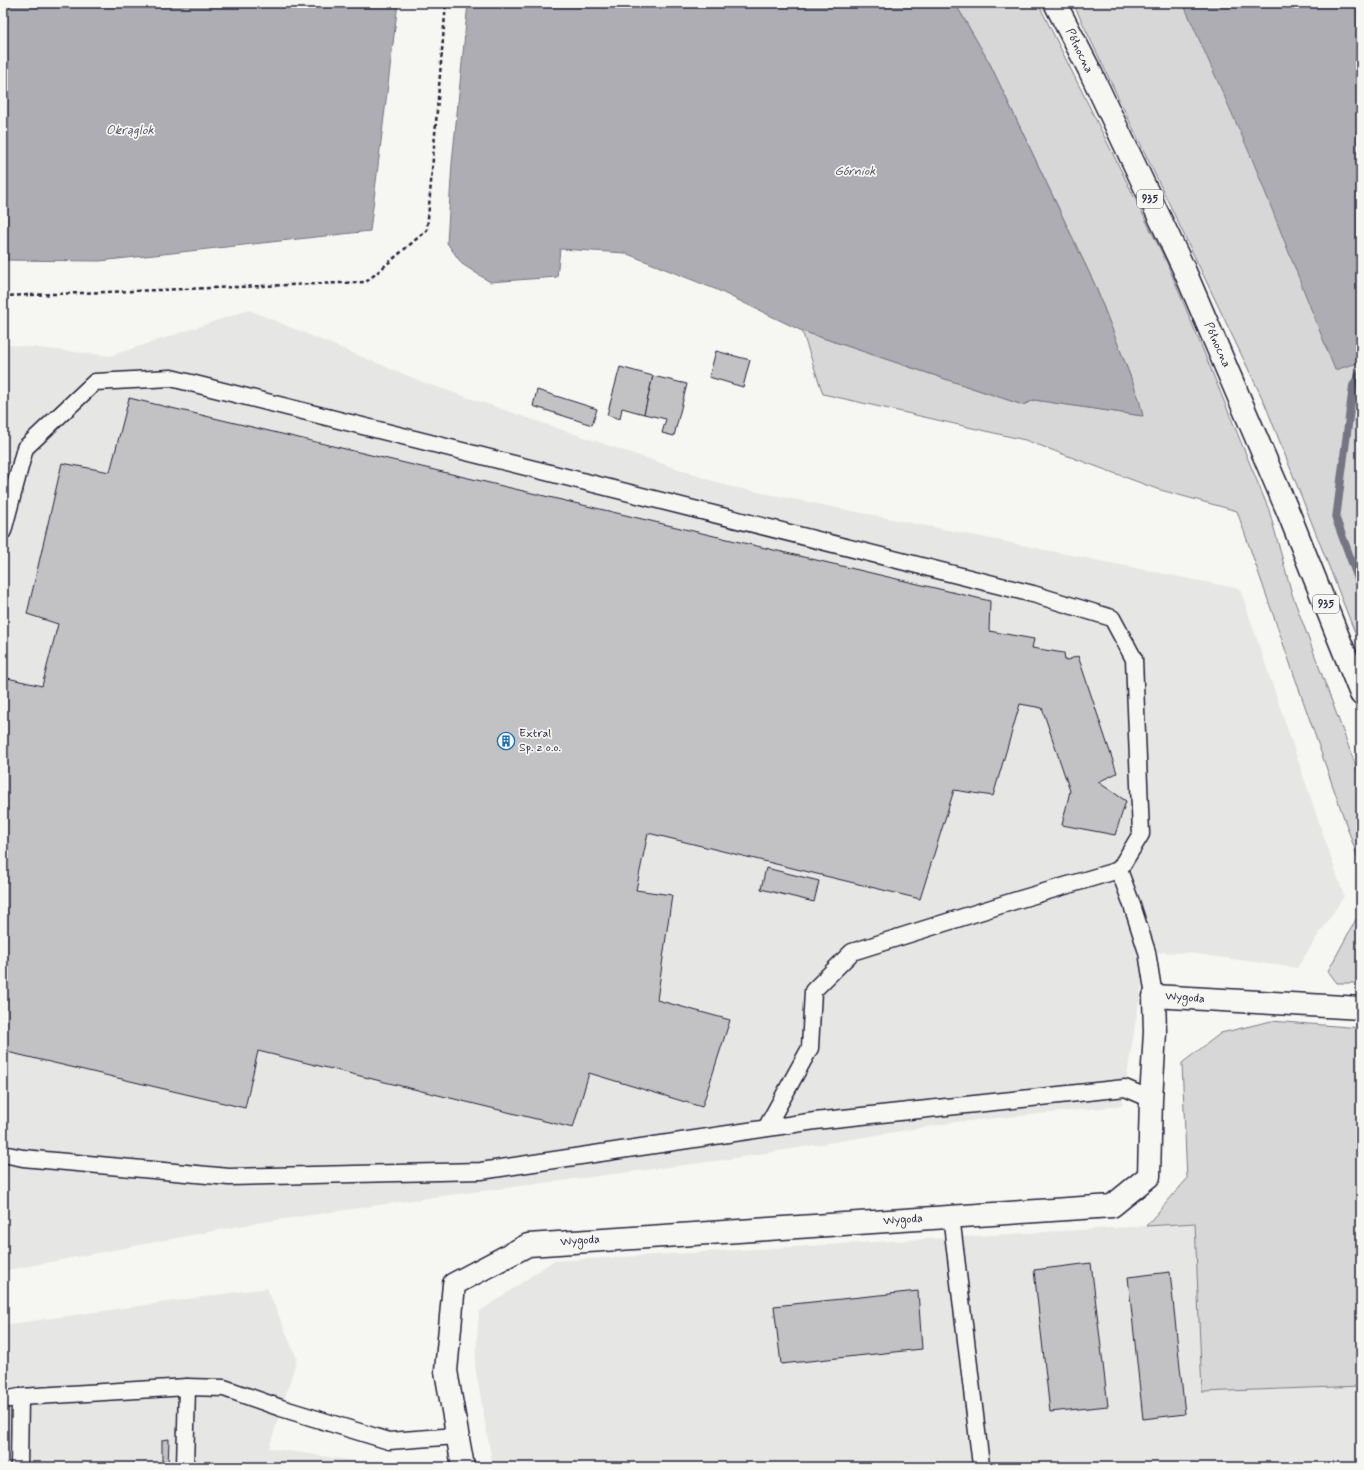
<svg xmlns="http://www.w3.org/2000/svg" width="1364" height="1470" font-family="Mynerve,sans-serif">
	<rect width="100%" height="100%" fill="#f6f6f2"/>
	<filter id="ink" filterUnits="userSpaceOnUse"><feTurbulence type="fractalNoise" baseFrequency=".025" numOctaves="2"/><feDisplacementMap in="SourceGraphic" scale="8" xChannelSelector="R" yChannelSelector="G"/><feConvolveMatrix kernelMatrix="1 2 1 2 8 2 1 2 1" color-interpolation-filters="sRGB"/></filter>
	<g filter="url(#ink)">
		<g fill="#e6e6e4">
			<path d="M249,310L425,383L728,486L1240,589L1344,896L1297,968L1189,953L1147,952L1122,1106L957,1122L723,1160L434,1197L250,1224L3,1271V344L110,356Z"/>
			<path d="M1195,1223L1202,1392L1361,1386V1467H493L475,1366L479,1312L553,1261Z"/>
			<path d="M267,1288L297,1359L269,1448L386,1466L428,1464L433,1467H3V1325Z"/>
		</g>
		<g fill="#d7d7d7" stroke="#7c7c89">
			<path d="M955,3H1038L1167,263L1269,510L1292,594L1361,780V867L1237,511L1157,489L1025,440L823,394L802,331L1023,405L1034,400L1142,416L1139,399L1095,285L990,64Z"/>
			<path d="M1073,3H1361V648L1265,404Z"/>
			<path d="M1361,910V983H1337L1328,971Z"/>
			<path d="M1271,1021L1361,1028V1386L1202,1392L1195,1223L1146,1226L1187,1179L1182,1063L1221,1033Z"/>
		</g>
		<g fill="#adadb3" stroke="#757583">
			<path d="M3,3H398L370,231L100,261L3,260Z"/>
			<path d="M468,3H955L990,64L1095,285L1139,399L1143,416L1034,400L1023,405L802,331L715,289L625,253L560,249L557,277L490,282L462,264L447,243L452,163Z"/>
			<path d="M1183,3H1361V362L1335,370L1253,161Z"/>
		</g>
		<g fill="none" stroke-linecap="round" stroke-linejoin="round">
			<path stroke="#757583" stroke-width="8" d="M1361,371L1353,386L1336,519L1361,587"/>
		</g>
		<g fill="#c2c2c4" stroke="#22223b">
			<path d="M716,351L750,360L743,387L709,377Z"/>
			<path d="M620,367L653,376L644,414L622,408L620,419L607,415Z"/>
			<path d="M653,376L687,384L674,436L662,433L666,419L644,414Z"/>
			<path d="M537,390L597,409L592,425L533,406Z"/>
			<path d="M129,398L990,601L989,631L1034,639L1032,648L1064,653L1065,661L1078,656L1117,773L1098,782L1126,801L1115,835L1062,825L1070,791L1042,708L1020,704L993,796L954,790L920,899L648,833L636,890L672,895L657,1000L730,1020L702,1107L589,1073L573,1128L258,1051L245,1108L3,1051V677L42,686L58,624L27,614L62,463L110,472Z"/>
			<path d="M766,868L819,881L814,902L761,889Z"/>
			<path d="M1091,1263L1108,1406L1050,1412L1034,1270Z"/>
			<path d="M1170,1272L1185,1414L1143,1419L1128,1277Z"/>
			<path d="M918,1291L922,1349L781,1364L774,1306Z"/>
			<path d="M169,1439L168,1467H162V1440Z"/>
		</g>
		<g fill="none" stroke-linecap="round" stroke-linejoin="round">
			<defs>
				<g id="lane">
					<path d="M3,531L25,448L95,382L171,378L1033,594L1112,618L1134,659L1141,834L1119,870"/>
					<path d="M766,1128L810,1048L813,991L852,952L1014,901L1119,870L1131,902L1147,952L1154,996"/>
					<path d="M3,1154L23,1158L229,1177L481,1171L815,1121L1125,1088L1151,1099"/>
					<path d="M951,1216L981,1465"/>
					<path d="M3,1400L20,1397L187,1387L224,1388L281,1408L389,1441L457,1436"/>
					<path d="M19,1467L20,1397"/>
					<path d="M185,1467L187,1387"/>
				</g>
				<path id="street" d="M463,1467L446,1371L454,1284L528,1245L1112,1206L1149,1176L1151,1099L1155,1032L1154,996L1361,1008"/>
				<path id="primary" d="M1055,3L1089,69L1183,267L1289,514L1361,694"/>
			</defs>
			<use href="#lane" stroke="#22223b" stroke-width="19"/>
			<use href="#street" stroke="#22223b" stroke-width="25"/>
			<use href="#primary" stroke="#22223b" stroke-width="25"/>
			<path stroke="#22223b" stroke-width="2.5" stroke-dasharray="4 3" stroke-linecap="butt" d="M3,296L366,282L427,230L446,3"/>
			<use href="#lane" stroke="#f6f6f2" stroke-width="16"/>
			<use href="#street" stroke="#f6f6f2" stroke-width="22"/>
			<use href="#primary" stroke="#f6f6f2" stroke-width="22"/>
		</g>
	</g>
	<defs>
		<symbol id="building-ring" viewBox="-11 -11 22 22"><circle r="9.5" fill="#f6f6f2" stroke="#1f6fb2" stroke-width="1.5"/><path d="M-4-6H4V6H1V3H-1V6H-4ZM-2.5-4.3h1.7v1.8h-1.7ZM.8-4.3h1.7v1.8H.8ZM-2.5-1h1.7V.8h-1.7ZM.8-1h1.7V.8H.8Z" fill="#1f6fb2"/></symbol>
	</defs>
	<g fill-rule="evenodd">
		<use href="#building-ring" x="496" y="731" width="20" height="20"/>
	</g>
	<g text-anchor="middle" dominant-baseline="central" stroke-width="3.5" stroke-linejoin="round" paint-order="stroke">
		<g fill="#f6f6f2" stroke="#626272" stroke-width="1">
			<rect x="1137" y="190" width="26" height="18" rx="3"/>
			<rect x="1313" y="595" width="26" height="18" rx="3"/>
		</g>
		<g font-size="11" font-weight="bold" fill="#22223b">
			<text x="1150" y="199">935</text>
			<text x="1326" y="604">935</text>
		</g>
		<g font-size="12" fill="#22223b" stroke="#f6f6f2">
			<text transform="translate(1079 51) rotate(64)">Północna</text>
			<text transform="translate(1217 345) rotate(66)">Północna</text>
			<text transform="translate(1185 998) rotate(4)">Wygoda</text>
			<text transform="translate(903 1220) rotate(-4)">Wygoda</text>
			<text transform="translate(580 1241) rotate(-4)">Wygoda</text>
		</g>
		<g font-size="12" fill="#22223b" stroke="#f6f6f2" text-anchor="start">
			<text x="519" y="734">Extral<tspan x="519" dy="14">Sp. z o.o.</tspan></text>
		</g>
		<g font-size="13" font-style="italic" fill="#535365" stroke="#f6f6f2">
			<text x="130" y="130">Okrąglok</text>
			<text x="855" y="171">Górniok</text>
		</g>
	</g>
	<rect width="1364" height="1470" fill="none" stroke="#f6f6f2" stroke-width="16"/>
	<rect x="8" y="8" width="1348" height="1454" fill="none" stroke="#22223b" stroke-width="1.5" filter="url(#ink)"/>
</svg>
